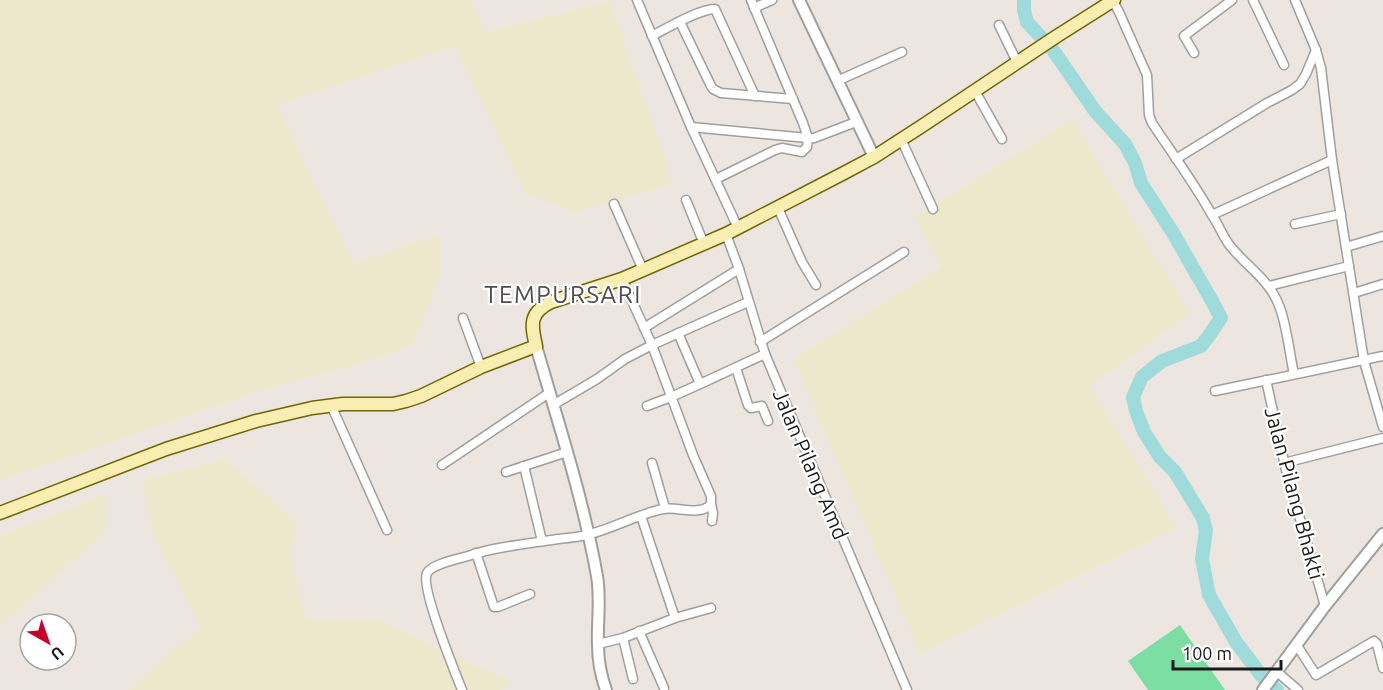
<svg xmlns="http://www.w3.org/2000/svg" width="1383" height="690" font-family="Ubuntu,sans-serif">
	<rect width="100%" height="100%" fill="#ede6e0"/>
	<g fill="#ede8cb">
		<path d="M0,0H471L486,32L610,1L673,184L577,212L526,195L455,46L277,105L353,263L439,235L440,273L412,346L348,367L262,390L0,481Z"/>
		<path d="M1072,119L1190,314L1090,386L1176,528L920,654L793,359L942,266L915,217Z"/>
		<path d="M226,459L297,523L290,559L306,618L382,621L510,682L502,690H129L200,627L154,536L142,480Z"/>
		<path d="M106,494V531L0,626V536Z"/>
	</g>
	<path fill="#7ddea4" d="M1180,625L1225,690H1148L1128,661Z"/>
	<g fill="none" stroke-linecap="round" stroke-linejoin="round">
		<path stroke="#a0dbdc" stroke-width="14" d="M1024,0V10L1027,22L1053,50L1095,111L1125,144L1135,163L1141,183L1173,233L1212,301L1221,318L1208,337L1201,346L1162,361L1142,377L1133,397L1136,411L1144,432L1160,457L1175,472L1203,518L1206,530L1202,559L1209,595L1236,642L1261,675L1277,690"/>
		<defs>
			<g id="minor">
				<path d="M637,0L691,127L738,228"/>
				<path d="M1253,0L1284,65"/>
				<path d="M1295,0L1316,50L1321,68L1332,160L1364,361L1383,427"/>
				<path d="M1113,1L1119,12L1147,75L1149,115L1152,123C1172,153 1194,183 1212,215C1218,224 1222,234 1228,243C1243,264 1268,278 1278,303C1287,323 1289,352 1294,374"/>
				<path d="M754,8L772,0"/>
				<path d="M680,22L711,86L713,89L721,93L793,99"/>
				<path d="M999,25L1017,62"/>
				<path d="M652,36C667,28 699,9 715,9L755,96"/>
				<path d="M1194,53L1184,36L1232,0"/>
				<path d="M837,81L902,52"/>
				<path d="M975,91L1002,139"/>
				<path d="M691,127L808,138H814L856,122"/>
				<path d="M901,139L933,209"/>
				<path d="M1176,159L1267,103L1292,90L1300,84L1306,74L1316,50"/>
				<path d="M716,179L775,150L782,148L802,152L807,147L808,138L803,123L751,0"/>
				<path d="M686,200L704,244"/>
				<path d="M614,204L643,270"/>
				<path d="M778,208L802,262L816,285"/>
				<path d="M1212,215L1332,160"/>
				<path d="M1295,224L1341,214"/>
				<path d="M726,234L739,269L765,354L907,690"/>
				<path d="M1346,247L1383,236"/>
				<path d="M1269,286L1349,266"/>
				<path d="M1354,293L1383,284"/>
				<path d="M463,318L481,367"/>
				<path d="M644,328L739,269"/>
				<path d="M760,342L904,252"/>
				<path d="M736,368L748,405L751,408L762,406L768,421"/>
				<path d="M1266,380L1286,470L1325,606"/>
				<path d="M700,384L765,354"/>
				<path d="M1215,391L1383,356"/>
				<path d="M331,405L387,530"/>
				<path d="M553,405L597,379L625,359L652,345L748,302"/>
				<path d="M647,406L671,397L700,384L678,333"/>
				<path d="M652,463L665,508"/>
				<path d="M1284,463L1383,438"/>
				<path d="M442,465L549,393"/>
				<path d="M524,466L542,541"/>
				<path d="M506,472L567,452"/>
				<path d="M711,504L713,513L712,521"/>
				<path d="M641,516L675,618"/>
				<path d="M476,553L494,607H498L530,594"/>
				<path d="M639,631L664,688"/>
				<path d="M623,638L633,679"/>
				<path d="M598,644L623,638L675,618L711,608"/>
				<path d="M1296,644L1316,675L1374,641L1377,644L1383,668"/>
				<path d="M1276,671L1298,690"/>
				<path d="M462,690C455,672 420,587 427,573C432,564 458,559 468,556C498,546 528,544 558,539C568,538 580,537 590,534C614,528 638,514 663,509C678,506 700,517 711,504V496L693,455L652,345L622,279"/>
			</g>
			<g id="tertiary">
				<path d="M799,0L874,157"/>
				<path d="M536,346C558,422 583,498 597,576C601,599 597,622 598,645C598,660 601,676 606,690"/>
				<path d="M1263,690L1325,606L1383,534"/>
			</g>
			<path id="secondary" d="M0,513L166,449L256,421L312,408L343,404H393L406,401L421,396L481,367L536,346C531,324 529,313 551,302L622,279L726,234L844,173L874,157L922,126L1057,36L1114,0"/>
		</defs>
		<use href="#minor" stroke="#9f9f9f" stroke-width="11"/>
		<use href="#tertiary" stroke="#9f9f9f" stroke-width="14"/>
		<use href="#secondary" stroke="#706604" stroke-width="15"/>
		<use href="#minor" stroke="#fff" stroke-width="8"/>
		<use href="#tertiary" stroke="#fff" stroke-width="10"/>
		<use href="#secondary" stroke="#f9eeb2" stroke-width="12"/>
	</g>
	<g text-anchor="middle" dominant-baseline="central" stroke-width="4.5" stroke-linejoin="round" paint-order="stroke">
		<g font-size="21" fill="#1b1b1b" stroke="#fff">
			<text transform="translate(811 464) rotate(67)">Jalan Pilang Amd</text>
			<text transform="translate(1295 493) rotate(75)">Jalan Pilang Bhakti</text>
		</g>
		<g font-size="24" letter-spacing="1.5" fill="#4e4e4e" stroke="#fff">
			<text x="563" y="294">TEMPURSARI</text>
		</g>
	</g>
	<g transform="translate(48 642) rotate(140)"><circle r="28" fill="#ffffff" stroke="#a4a4a4" stroke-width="1.5"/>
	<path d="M0-4.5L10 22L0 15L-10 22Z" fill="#c70029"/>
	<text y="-9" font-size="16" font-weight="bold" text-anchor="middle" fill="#1b1b1b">U</text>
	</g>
	<path d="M1173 660v9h108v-9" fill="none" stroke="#1b1b1b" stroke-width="3"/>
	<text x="1182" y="660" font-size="18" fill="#1b1b1b" stroke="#ffffff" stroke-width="4.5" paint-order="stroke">100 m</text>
</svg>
